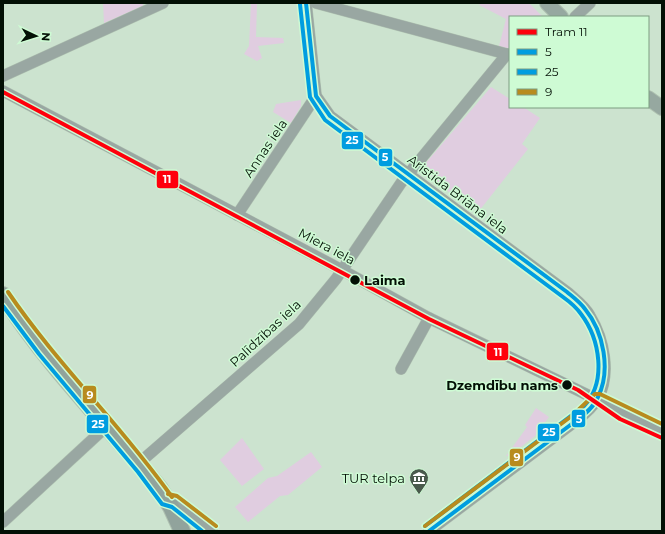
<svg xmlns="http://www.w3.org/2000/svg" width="665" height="534" font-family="Montserrat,sans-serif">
	<rect width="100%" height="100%" fill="#cce3cf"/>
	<g fill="#e0cde0">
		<path d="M103,3H143V6L104,23Z"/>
		<path d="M251,3L257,4L256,37L283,38L284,43L258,46L262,58L257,61L244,54L249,46Z"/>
		<path d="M481,3H529L543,17H510V50L499,46L506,19L479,5Z"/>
		<path d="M491,87L510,99V107H523L540,118L522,144L528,149L479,211L418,172Z"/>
		<path d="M301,100V106L291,123L273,112L276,104Z"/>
		<path d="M536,408L549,417L535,436L509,456H506L527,427L525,425Z"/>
		<path d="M242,438L264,469L242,486L220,460Z"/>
		<path d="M311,452L322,467L288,495L280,496L248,522L235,507L268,478L277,476Z"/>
	</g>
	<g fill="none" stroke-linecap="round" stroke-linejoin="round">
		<defs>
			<g id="minor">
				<path d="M306,3L316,96L330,116L567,292C575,299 585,306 590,316C604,339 611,374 598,398C593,407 585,414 577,420L429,531"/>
				<path d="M316,3L510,55"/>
				<path d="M575,17L590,3"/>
				<path d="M3,76L163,3"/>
				<path d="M3,91L342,270L429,318L662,431"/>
				<path d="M237,215L316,96"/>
				<path d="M401,369L429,318"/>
				<path d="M139,463L299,324L336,279L401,183L507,54"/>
				<path d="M167,500L174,501L212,531"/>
				<path d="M3,522L107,426"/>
			</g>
			<g id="major">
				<path d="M547,3L561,17"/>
				<path d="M648,98L662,108"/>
			</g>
			<path id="highway" d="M3,295C47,365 108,425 160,489L171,507L182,531"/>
		</defs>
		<use href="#minor" stroke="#aec0b0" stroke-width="12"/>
		<use href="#major" stroke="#aec0b0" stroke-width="16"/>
		<use href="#highway" stroke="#aec0b0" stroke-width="18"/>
		<use href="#minor" stroke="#99a7a2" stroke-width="11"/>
		<use href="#major" stroke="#96a8a0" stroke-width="14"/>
		<use href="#highway" stroke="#91a39c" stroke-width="16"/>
		<defs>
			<path id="bus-1" d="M306,3L316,96L330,116L567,292C573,297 580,302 585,309C604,332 611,371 598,397C594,407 585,414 577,420L429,531"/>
			<g id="bus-2">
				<path d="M300,4L310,97L325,120L563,297C570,302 576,307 581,314C600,339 607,382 584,406L425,526"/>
				<path d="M3,306L39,354L138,472L162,504L172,507L202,531"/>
			</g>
			<g id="bus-3">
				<path d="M8,292C57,364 121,425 172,497"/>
				<path d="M168,494L177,496L216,526"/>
				<path d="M425,526L573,415L595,394H600L662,424"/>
			</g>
		</defs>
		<use href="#bus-1" stroke="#cefbd4" stroke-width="7"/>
		<use href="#bus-2" stroke="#cefbd4" stroke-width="7"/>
		<use href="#bus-3" stroke="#cefbd4" stroke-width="7"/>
		<use href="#bus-1" stroke="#009de0" stroke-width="4"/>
		<use href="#bus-2" stroke="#009de0" stroke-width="4"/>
		<use href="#bus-3" stroke="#b88b1e" stroke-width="4"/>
		<defs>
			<path id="tram-1" d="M3,92L429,319L578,390L620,419L662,438"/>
		</defs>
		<use href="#tram-1" stroke="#cefbd4" stroke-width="7"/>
		<use href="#tram-1" stroke="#ff000c" stroke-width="4"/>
	</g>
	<defs>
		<symbol id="museum-pin" viewBox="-11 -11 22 30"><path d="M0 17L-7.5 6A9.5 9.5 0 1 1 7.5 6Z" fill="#495a4c" stroke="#cefbd4"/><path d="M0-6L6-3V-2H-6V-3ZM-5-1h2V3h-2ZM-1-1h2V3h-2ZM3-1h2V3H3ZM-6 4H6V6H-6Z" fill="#fff"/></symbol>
	</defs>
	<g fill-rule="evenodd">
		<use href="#museum-pin" x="408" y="467" width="22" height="30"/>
	</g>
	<g fill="#031005" stroke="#cefbd4" stroke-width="1.5">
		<circle cx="355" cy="280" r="5.5"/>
		<circle cx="567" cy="385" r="5.5"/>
	</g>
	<g text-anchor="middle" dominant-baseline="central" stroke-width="3" stroke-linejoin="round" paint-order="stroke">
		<g font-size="13" fill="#031005" stroke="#cefbd4">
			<text transform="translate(265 148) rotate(-56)">Annas iela</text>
			<text transform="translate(458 194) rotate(37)">Aristida Briāna iela</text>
			<text transform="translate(327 246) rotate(28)">Miera iela</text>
			<text transform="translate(265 333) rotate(-43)">Palīdzības iela</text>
		</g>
		<g font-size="13" font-weight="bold" fill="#031005" stroke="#cefbd4" text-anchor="start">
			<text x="364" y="280">Laima</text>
			<text x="558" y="385" text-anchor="end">Dzemdību nams</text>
		</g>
		<g font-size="13" fill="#031005" stroke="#cefbd4" text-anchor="end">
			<text x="405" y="478">TUR telpa</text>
		</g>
	</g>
	<g stroke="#cefbd4" stroke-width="1.5">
		<rect x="341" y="131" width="23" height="19" rx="4" fill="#009de0"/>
		<rect x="378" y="148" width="15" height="19" rx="4" fill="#009de0"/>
		<rect x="156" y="170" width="23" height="19" rx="4" fill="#ff000c"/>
		<rect x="486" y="342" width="23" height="19" rx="4" fill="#ff000c"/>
		<rect x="82" y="385" width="15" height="19" rx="4" fill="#b88b1e"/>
		<rect x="571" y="409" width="15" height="19" rx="4" fill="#009de0"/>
		<rect x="86" y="414" width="23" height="20" rx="4" fill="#009de0"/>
		<rect x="537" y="423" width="23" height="19" rx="4" fill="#009de0"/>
		<rect x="509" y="448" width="15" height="19" rx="4" fill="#b88b1e"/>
	</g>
	<g font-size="11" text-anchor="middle" font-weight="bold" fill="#fff">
		<text x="352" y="144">25</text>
		<text x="385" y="161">5</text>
		<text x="167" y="183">11</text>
		<text x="498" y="356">11</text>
		<text x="90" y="399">9</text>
		<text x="579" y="423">5</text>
		<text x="98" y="428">25</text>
		<text x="549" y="436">25</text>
		<text x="517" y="461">9</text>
	</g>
	<rect width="665" height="534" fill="none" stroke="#031005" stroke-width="8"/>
	<rect x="509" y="16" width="140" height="92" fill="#cefbd4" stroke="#7d9d81"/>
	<rect x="517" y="29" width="20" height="6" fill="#ff000c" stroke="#7d9d81"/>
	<text x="545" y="36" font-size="12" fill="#031005">Tram 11</text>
	<rect x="517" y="49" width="20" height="6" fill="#009de0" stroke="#7d9d81"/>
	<text x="545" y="56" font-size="12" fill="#031005">5</text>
	<rect x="517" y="69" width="20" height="6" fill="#009de0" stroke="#7d9d81"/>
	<text x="545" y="76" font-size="12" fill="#031005">25</text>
	<rect x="517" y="89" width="20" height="6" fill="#b88b1e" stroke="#7d9d81"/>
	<text x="545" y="96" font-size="12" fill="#031005">9</text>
	<g transform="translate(36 36) rotate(94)" stroke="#cefbd4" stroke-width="3" paint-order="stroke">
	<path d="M0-3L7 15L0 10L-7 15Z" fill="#031005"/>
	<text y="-6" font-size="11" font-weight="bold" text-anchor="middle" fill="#031005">N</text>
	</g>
</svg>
